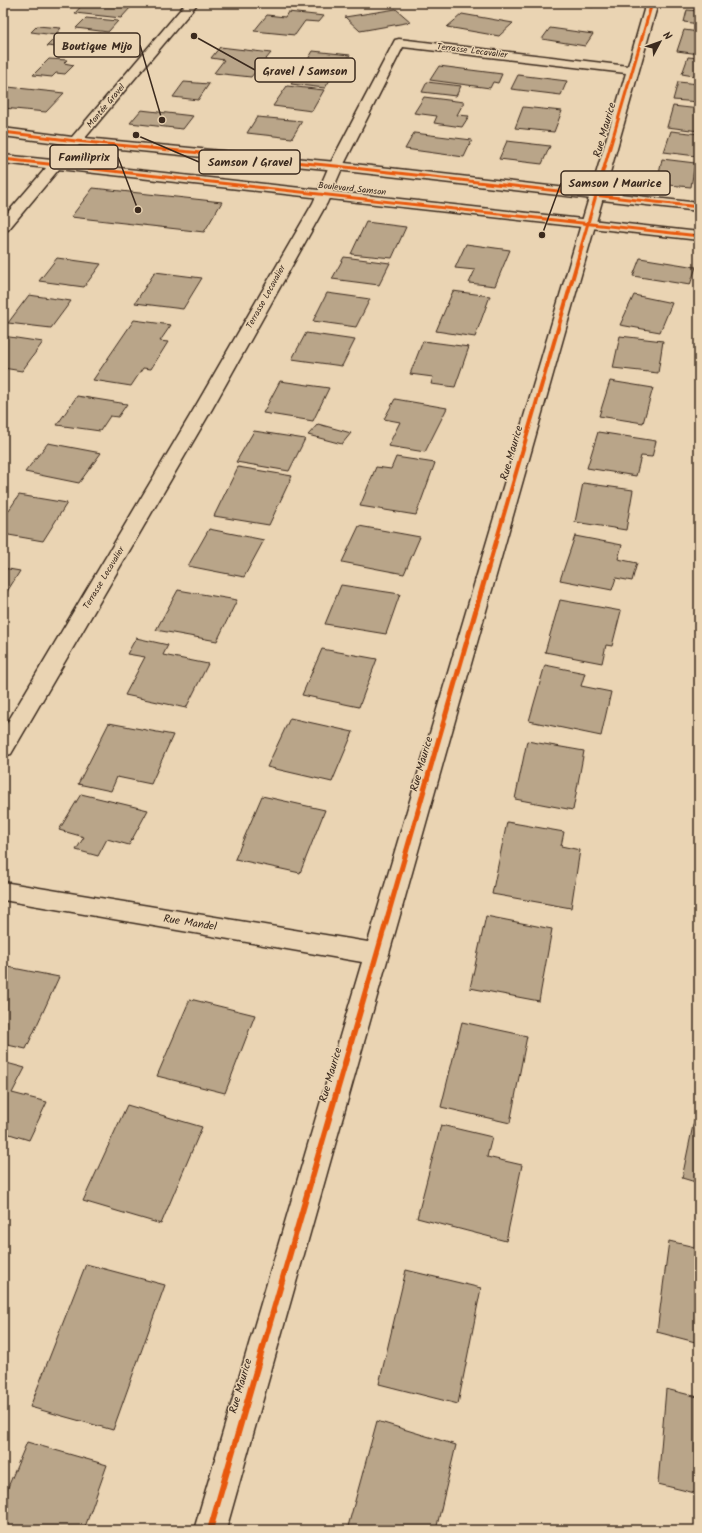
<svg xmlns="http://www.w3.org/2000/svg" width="702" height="1533" font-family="Kalam,sans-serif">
	<rect width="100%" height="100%" fill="#ead4b3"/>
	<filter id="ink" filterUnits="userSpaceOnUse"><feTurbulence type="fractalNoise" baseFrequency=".025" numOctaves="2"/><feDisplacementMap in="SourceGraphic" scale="8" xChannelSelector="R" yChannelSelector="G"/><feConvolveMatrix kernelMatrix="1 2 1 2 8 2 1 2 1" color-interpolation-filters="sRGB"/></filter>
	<g filter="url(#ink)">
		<g fill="#b9a589" stroke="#3b2a1e">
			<path d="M84,3H93L131,7L121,18L75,13Z"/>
			<path d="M264,3H310L306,8L263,4Z"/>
			<path d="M567,3H596L593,7Z"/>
			<path d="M396,9L411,22L360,31L345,17Z"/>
			<path d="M687,10L699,11V24L684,22Z"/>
			<path d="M288,12L324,16L319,22L305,21L295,35L254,31L267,15L285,17Z"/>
			<path d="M462,14L513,23L499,36L447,27Z"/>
			<path d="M86,18L118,21L108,32L76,28Z"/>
			<path d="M37,26L61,28L55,35L31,32Z"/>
			<path d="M550,28L593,34L585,46L542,39Z"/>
			<path d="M684,30L699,32V54L677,51Z"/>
			<path d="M68,36L88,38L86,40H95L86,50L47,46L56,37L67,38Z"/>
			<path d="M220,47L271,53L251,77L214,73L224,60L211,58Z"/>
			<path d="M313,51L350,55L339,73L302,69Z"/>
			<path d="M688,57L699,58V77L682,74Z"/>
			<path d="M49,59L67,60L64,63L74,65L65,74L56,73L52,77L33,75Z"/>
			<path d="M439,66L502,74L498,83L493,82L490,88L430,80Z"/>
			<path d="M300,71L333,75L325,88L291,84Z"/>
			<path d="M518,75L567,81L561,95L511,89Z"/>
			<path d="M184,82L209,84L198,100L173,97Z"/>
			<path d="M427,82L461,86L456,96L422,92Z"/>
			<path d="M678,82L699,84V102L673,100Z"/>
			<path d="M287,86L324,90L312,111L273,106Z"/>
			<path d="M8,87L64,93L46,112L3,108V92Z"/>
			<path d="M424,97L464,102L457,115L469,116L462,127L434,123L437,116L414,113Z"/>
			<path d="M673,106L699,109V131L667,127Z"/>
			<path d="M523,107L562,111L554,132L515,128Z"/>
			<path d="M141,110L193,116L183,129L130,123Z"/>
			<path d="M257,117L302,121L292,138L247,133Z"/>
			<path d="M671,131L699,134V147L696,156L664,152Z"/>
			<path d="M414,133L472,140L464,157L405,149Z"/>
			<path d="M507,141L550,146L542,164L499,159Z"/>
			<path d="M662,159L695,163L691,187L657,184Z"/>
			<path d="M93,188L222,202L204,232L71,217Z"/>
			<path d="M366,222L406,227L392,258L351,254Z"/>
			<path d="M466,244L510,250L495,286L469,283L475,270L455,268Z"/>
			<path d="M344,257L390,263L379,285L332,279Z"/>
			<path d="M57,258L101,264L84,287L39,281Z"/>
			<path d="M640,258L696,267L690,285L633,276Z"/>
			<path d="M155,272L202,278L183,309L135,303Z"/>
			<path d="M453,291L490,296L475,337L436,331Z"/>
			<path d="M327,293L370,299L356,327L313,321Z"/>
			<path d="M29,295L71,301L51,328L8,323Z"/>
			<path d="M634,295L672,303L660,332L620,325Z"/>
			<path d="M134,320L171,325L160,341L168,342L151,369L143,368L131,386L93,380Z"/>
			<path d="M306,333L355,340L342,366L292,359Z"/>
			<path d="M3,336L43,342L22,371L3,368Z"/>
			<path d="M620,336L663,341L658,373L613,368Z"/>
			<path d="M423,341L469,347L455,387L431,384L433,377L410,374Z"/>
			<path d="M280,381L329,388L313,421L263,413Z"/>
			<path d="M610,381L653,388L643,423L599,416Z"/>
			<path d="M77,396L127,404L118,417L110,416L100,431L57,425Z"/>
			<path d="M395,399L447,408L425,452L388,446L400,422L384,419Z"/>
			<path d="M318,424L351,433L342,444L308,435Z"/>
			<path d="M254,431L305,439L289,471L236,462Z"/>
			<path d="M598,432L656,441L652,457L641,456L636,476L587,468Z"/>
			<path d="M48,443L101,453L79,483L25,472Z"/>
			<path d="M396,457L435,463L416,515L360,506L376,467L391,469Z"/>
			<path d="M238,467L292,476L269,525L214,516Z"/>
			<path d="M583,483L633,490L626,530L575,522Z"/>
			<path d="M19,495L67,503L43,541L3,534V519Z"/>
			<path d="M359,526L420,537L404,574L342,562Z"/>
			<path d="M209,529L264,540L244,577L188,566Z"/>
			<path d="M575,536L622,545L618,559L637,563L632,581L616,578L612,590L560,580Z"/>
			<path d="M3,568L20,571L3,598Z"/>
			<path d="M341,585L400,594L386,634L325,624Z"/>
			<path d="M178,590L237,600L217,641L156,630Z"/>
			<path d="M560,600L621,611L612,646L606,645L602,663L545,652Z"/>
			<path d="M136,638L168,645L163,655L208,664L186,708L125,695L145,657L127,654Z"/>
			<path d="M322,649L377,659L359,707L302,695Z"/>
			<path d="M545,665L585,673L581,686L611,692L601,736L529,721Z"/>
			<path d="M290,718L353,732L332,782L267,767Z"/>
			<path d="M109,723L173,735L151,784L117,777L111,791L78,784Z"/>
			<path d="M527,741L584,751L573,810L515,799Z"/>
			<path d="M81,794L148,810L129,845L107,839L98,856L76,850L84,837L59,830Z"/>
			<path d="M262,796L325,810L300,873L235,859Z"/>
			<path d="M507,822L564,832L561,846L580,850L571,908L492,894Z"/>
			<path d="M486,916L552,929L539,1001L470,988Z"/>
			<path d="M3,966L59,977L26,1049L3,1044Z"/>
			<path d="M190,999L255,1015L225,1093L157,1076Z"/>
			<path d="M462,1022L527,1036L510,1123L441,1107Z"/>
			<path d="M3,1062L25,1068L12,1093L47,1102L29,1140L3,1132Z"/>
			<path d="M127,1105L202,1127L161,1224L83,1201Z"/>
			<path d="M697,1106L699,1107V1183L682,1178Z"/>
			<path d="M441,1125L492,1137L487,1157L522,1165L506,1241L417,1218Z"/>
			<path d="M669,1241L699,1248V1343L657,1332Z"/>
			<path d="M86,1264L165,1285L113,1430L30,1407Z"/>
			<path d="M406,1270L481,1288L458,1404L379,1384Z"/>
			<path d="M699,1387V1494L658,1484L666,1389L698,1397Z"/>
			<path d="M377,1421L456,1445L436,1530H347Z"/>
			<path d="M27,1442L107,1465L84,1530H3V1499Z"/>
		</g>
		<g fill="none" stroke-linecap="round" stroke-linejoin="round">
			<defs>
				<path id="street" d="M646,3H658L226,1530H194L362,962L3,900V882L368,942L626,73L403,47L343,166L327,203L212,409L11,754L3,756V730L194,409L313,203L329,166L395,40L399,39L628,66Z"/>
				<path id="secondary" d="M186,3H198L85,138L336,162L699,203V211L336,170L79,145L65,162L699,232V240L59,169L8,230L3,231V218L46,168L3,163V155L52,160L66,144L3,136V128L72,137Z"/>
			</defs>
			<use href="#street" stroke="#3b2a1e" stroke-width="3"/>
			<use href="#secondary" stroke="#3b2a1e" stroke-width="3"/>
			<use href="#street" fill="#ead4b3" fill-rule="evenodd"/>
			<use href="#secondary" fill="#ead4b3" fill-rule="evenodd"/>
			<defs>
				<g id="cycleway-far3">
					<path d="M3,132L76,141L336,166L699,207"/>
					<path d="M3,159L699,236"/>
					<path d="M581,247L652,3"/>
				</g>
				<path id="cycleway-far2" d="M488,569L582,246"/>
				<path id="cycleway-far1" d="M367,988L488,568"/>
				<path id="cycleway" d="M210,1530L367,987"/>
			</defs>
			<use href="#cycleway-far3" stroke="#ead4b3" stroke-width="4.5"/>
			<use href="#cycleway-far2" stroke="#ead4b3" stroke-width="6"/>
			<use href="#cycleway-far1" stroke="#ead4b3" stroke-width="8"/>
			<use href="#cycleway" stroke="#ead4b3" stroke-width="9"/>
			<use href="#cycleway-far3" stroke="#e8590c" stroke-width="3"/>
			<use href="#cycleway-far2" stroke="#e8590c" stroke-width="4"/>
			<use href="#cycleway-far1" stroke="#e8590c" stroke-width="5"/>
			<use href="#cycleway" stroke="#e8590c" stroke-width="6"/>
		</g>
	</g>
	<g text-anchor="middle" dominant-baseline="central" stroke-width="3" stroke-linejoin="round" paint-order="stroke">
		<g font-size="9" fill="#3b2a1e" stroke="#ead4b3">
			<text transform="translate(472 51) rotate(7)">Terrasse Lecavalier</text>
			<text transform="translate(106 106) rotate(-50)">Montée Gravel</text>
			<text transform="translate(352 189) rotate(6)">Boulevard Samson</text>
			<text transform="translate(266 297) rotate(-61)">Terrasse Lecavalier</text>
			<text transform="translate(104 578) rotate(-59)">Terrasse Lecavalier</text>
		</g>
		<g font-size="11" fill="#3b2a1e" stroke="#ead4b3">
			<text transform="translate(605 130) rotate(-74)">Rue Maurice</text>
			<text transform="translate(512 453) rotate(-74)">Rue Maurice</text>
			<text transform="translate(422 764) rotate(-74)">Rue Maurice</text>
			<text transform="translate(190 923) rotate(9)">Rue Mandel</text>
			<text transform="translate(331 1075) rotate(-74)">Rue Maurice</text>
			<text transform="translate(241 1386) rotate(-74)">Rue Maurice</text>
		</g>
	</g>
	<path fill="none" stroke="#3b2a1e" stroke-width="1.5" d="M162 120L140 45M194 36L255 70M138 210L118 157M136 135L199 162M542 235L561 183"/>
	<g fill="#3b2a1e" stroke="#ead4b3" stroke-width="1.5">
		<circle cx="162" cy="120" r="4"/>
		<circle cx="194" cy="36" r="4"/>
		<circle cx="138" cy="210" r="4"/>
		<circle cx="136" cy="135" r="4"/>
		<circle cx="542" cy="235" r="4"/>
	</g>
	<g fill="#ead4b3" stroke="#3b2a1e" stroke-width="1.5">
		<rect x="54" y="33" width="86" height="24" rx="4"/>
		<rect x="255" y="58" width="100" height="24" rx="4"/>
		<rect x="50" y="145" width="68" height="24" rx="4"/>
		<rect x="199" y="150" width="101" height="24" rx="4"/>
		<rect x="561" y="171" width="109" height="24" rx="4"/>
	</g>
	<g font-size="12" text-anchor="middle" font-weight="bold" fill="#3b2a1e">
		<text x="97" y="50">Boutique Mijo</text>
		<text x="305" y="75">Gravel / Samson</text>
		<text x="84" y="161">Familiprix</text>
		<text x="250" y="166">Samson / Gravel</text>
		<text x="615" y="187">Samson / Maurice</text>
	</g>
	<rect width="702" height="1533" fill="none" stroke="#ead4b3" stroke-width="16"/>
	<rect x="8" y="8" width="686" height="1517" fill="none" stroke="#3b2a1e" stroke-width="1.5" filter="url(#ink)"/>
	<g transform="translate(660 42) rotate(49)" stroke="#ead4b3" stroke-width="3" paint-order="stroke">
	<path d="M0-3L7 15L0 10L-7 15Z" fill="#3b2a1e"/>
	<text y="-6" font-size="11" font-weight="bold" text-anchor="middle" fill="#3b2a1e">N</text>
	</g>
</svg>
